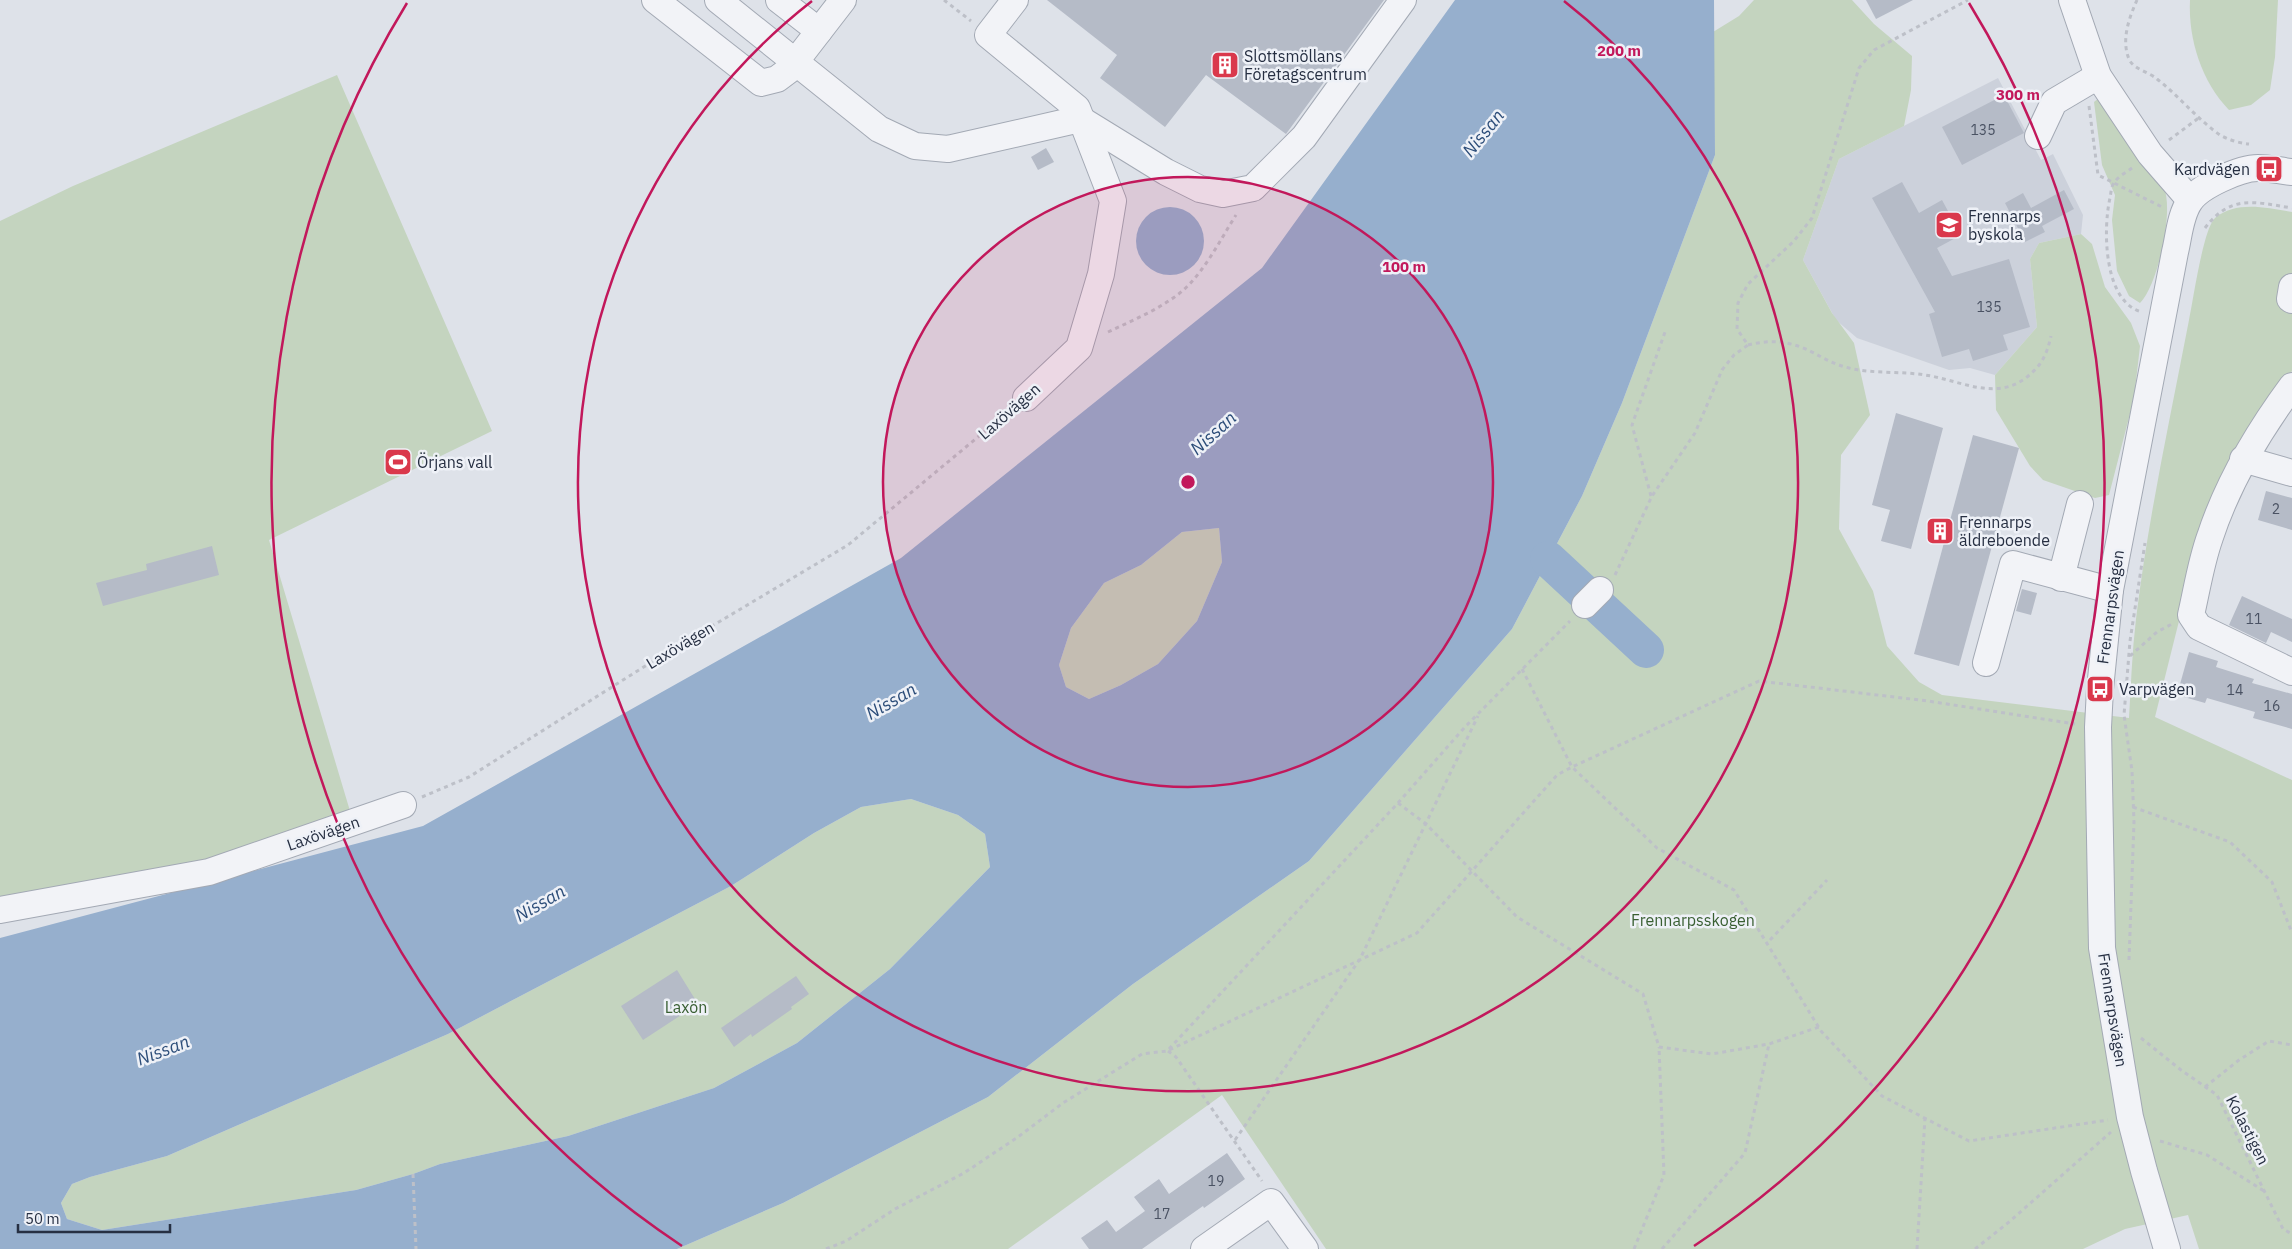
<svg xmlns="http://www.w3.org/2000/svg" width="2292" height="1249" font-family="'IBM Plex Sans',sans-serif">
	<rect width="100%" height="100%" fill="#dee2e9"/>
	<path fill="#ccd1db" d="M1998,78L2041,160L2053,154L2083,215L2081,234L2039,243L2030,259L2037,327L1995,375L1970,368L1949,370L1857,338L1836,320L1803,260L1839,159Z"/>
	<g fill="#c4d4bf">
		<path d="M1754,0H1852L1874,24L1912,56L1911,90L1904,126L1839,159L1803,260L1832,313L1854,343L1870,415L1841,455L1839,529L1873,591L1887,646L1919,682L1942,695L2129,718C2131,685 2132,652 2136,619C2148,519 2170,419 2189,320C2193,302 2203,229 2215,218C2236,200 2268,208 2292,212V371L2271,397L2182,609L2155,717L2292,780V1249H2199L2188,1215L2125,1229L2083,1249H1326L1222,1095L1008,1249H677L783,1203L988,1097L1133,984L1309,861L1512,629L1582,496L1622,403L1715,155L1713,32L1739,16Z"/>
		<path d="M2190,0H2278L2275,57L2270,90L2251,105L2229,110C2202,82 2188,40 2190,0Z"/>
		<path d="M337,75L492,431L269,540L350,811L244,857L0,903V221L73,186Z"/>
		<path d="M2099,98L2164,188C2174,211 2158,285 2140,303L2129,296L2117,271L2112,220L2115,195L2102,165L2094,102Z"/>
		<path d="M2081,234L2092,244L2105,287L2131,323L2140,346L2134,398L2109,495L2095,498L2043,480L2030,466L1996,410L1995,375L2037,327L2030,259L2039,243Z"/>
		<path d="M1219,528L1222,562L1197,621L1158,664L1121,685L1089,699L1066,687L1059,665L1071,628L1104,583L1141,565L1182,532Z"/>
		<path d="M911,799L958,815L985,834L990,867L890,969L797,1043L714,1088L568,1136L440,1164L413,1174L356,1190L102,1230L67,1219L61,1203L72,1184L90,1177L167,1156L448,1034L731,886L814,833L861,807Z"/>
	</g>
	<g fill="#96afcd" fill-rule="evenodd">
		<path d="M1455,0H1714L1715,155L1622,403L1582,496L1512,629L1309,861L1133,984L988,1097L783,1203L677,1249H0V938L423,826L901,558L1262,268ZM1219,528L1222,562L1197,621L1158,664L1121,685L1089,699L1066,687L1059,665L1071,628L1104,583L1141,565L1182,532ZM911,799L958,815L985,834L990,867L890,969L797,1043L714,1088L568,1136L440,1164L413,1174L356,1190L102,1230L67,1219L61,1203L72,1184L90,1177L167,1156L448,1034L731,886L814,833L861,807Z"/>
		<circle cx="1170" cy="241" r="34"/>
	</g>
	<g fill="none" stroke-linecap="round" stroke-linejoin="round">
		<path stroke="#96afcd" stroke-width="36" d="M1548,559L1646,650"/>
	</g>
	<g fill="#b5bbc7">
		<path d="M1047,0H1384L1286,134L1206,75L1165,127L1100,78L1117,55Z"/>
		<path d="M1866,0H1913L1876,19Z"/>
		<path d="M2004,95L2024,133L1962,165L1942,127Z"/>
		<path d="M1046,148L1054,162L1038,170L1031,157Z"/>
		<path d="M1902,182L1919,213L1942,200L1961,235L1937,248L1952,276L2009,259L2030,327L2003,335L2008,350L1973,361L1969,349L1942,357L1929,314L1935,312L1872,198Z"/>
		<path d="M2064,190L2074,209L2042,226L2045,232L2025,242L2005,203L2023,193L2031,208Z"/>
		<path d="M1896,413L1943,428L1911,549L1881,541L1890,510L1872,505Z"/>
		<path d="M1973,435L2019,448L1959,666L1914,654Z"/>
		<path d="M2266,491L2292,498V530L2258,520Z"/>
		<path d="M212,546L219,575L103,606L96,583L147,570L146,564Z"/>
		<path d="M2022,589L2037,593L2031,615L2016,611Z"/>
		<path d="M2242,596L2292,619V642L2271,632L2266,643L2229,625Z"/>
		<path d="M2189,652L2218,661L2216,667L2254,679L2252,683L2292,694V729L2253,718L2255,712L2207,698L2205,703L2177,695Z"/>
		<path d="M677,970L698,1004L643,1040L621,1006Z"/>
		<path d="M796,976L809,994L791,1007L792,1009L752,1037L751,1034L734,1047L721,1028Z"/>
		<path d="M1227,1153L1245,1179L1204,1208L1203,1206L1142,1249H1089L1081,1238L1107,1220L1116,1232L1145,1211L1134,1197L1159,1179L1169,1194Z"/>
	</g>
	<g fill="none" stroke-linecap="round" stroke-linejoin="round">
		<defs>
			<g id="minor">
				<path d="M655,0L761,83L777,79L789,70L843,0"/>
				<path d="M718,0L879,129L915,146L948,149L1080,119L1166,172L1200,189L1223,194L1253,188L1304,137L1403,0"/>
				<path d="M779,0L819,31"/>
				<path d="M1015,0L988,35L1077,108L1113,201L1101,274L1079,348L1026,398"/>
				<path d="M2072,0L2098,76L2150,154L2190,200"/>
				<path d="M2038,136L2054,102L2098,76"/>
				<path d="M2292,287L2290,299L2292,300"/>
				<path d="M2292,386C2258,432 2228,482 2210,537C2201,562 2197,589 2191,615L2199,627L2292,672"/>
				<path d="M2243,459L2292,473"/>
				<path d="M2061,578L2080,504"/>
				<path d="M1585,605L1600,590"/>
				<path d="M1986,663L2013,564L2110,590"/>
				<path d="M0,910L209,872L403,805"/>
				<path d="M1204,1249L1271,1202L1305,1249"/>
				<path d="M2167,1249L2144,1171L2130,1117L2102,948L2098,727L2100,689L2110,590L2175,252C2179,236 2180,215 2190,201C2200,186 2240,168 2258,168C2269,168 2281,171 2292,172"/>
			</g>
		</defs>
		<use href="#minor" stroke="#a3a9b4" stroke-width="28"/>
		<g stroke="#bdc0c8" stroke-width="3" stroke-dasharray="4 4" stroke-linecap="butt">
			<path d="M944,0L971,21"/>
			<path d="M2137,0C2129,18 2121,40 2129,59C2133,69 2149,72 2157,79C2179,96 2197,119 2220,135C2229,140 2239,143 2249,144"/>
			<path d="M2089,106L2098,175L2162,207"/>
			<path d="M2169,140L2200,117"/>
			<path d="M2132,168C2127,172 2117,177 2114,183C2111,186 2111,194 2110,198C2103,228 2103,302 2142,312"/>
			<path d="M2205,228C2231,194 2254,202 2292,208"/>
			<path d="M1108,332C1129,322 1151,313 1170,300C1200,282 1218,243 1236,215"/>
			<path d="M1748,345C1772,339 1791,341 1814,353C1825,359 1836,365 1849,368C1873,374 1900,371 1925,375C1960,380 1995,402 2027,377C2042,365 2047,354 2051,336"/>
			<path d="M1651,496L1632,425L1665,332"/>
			<path d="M1615,575L1652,496L1695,433L1722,370L1734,355L1748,345L1737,329L1738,303L1748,284L1794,241L1812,218L1859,68L1874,50L1968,0"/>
			<path d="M2130,656L2157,632L2172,624"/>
			<path d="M1522,669L1572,767L1759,681L1928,701L2075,724"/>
			<path d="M422,797L469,777L650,663L848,545L1008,412"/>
			<path d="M1398,803L1426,824L1517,917L1643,994L1659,1047L1712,1054L1769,1044L1819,1027"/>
			<path d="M2133,807L2230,842L2272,882L2292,933"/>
			<path d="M1770,940L1827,880"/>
			<path d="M2129,960L2134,822L2132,771L2124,715L2130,641L2145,543"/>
			<path d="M2141,1038L2181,1070L2217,1095L2283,1229L2292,1234"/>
			<path d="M1169,1049L1398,803L1465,727L1570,621"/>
			<path d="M1168,1051L1176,1057L1262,1181"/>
			<path d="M2205,1087L2239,1060L2269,1041L2292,1045"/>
			<path d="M1235,1140L1360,959L1478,716"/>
			<path d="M2160,1141L2207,1155L2264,1191"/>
			<path d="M413,1174L416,1249"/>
			<path d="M826,1249L846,1241L895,1209L964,1173L1018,1137L1063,1103L1142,1054L1167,1051L1417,933L1557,775L1572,767L1657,848L1734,890L1821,1031L1882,1096L1969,1141L2108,1120"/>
			<path d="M1634,1249L1664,1175L1659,1047"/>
			<path d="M1662,1249L1745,1153L1769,1044"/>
			<path d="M1917,1249L1925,1118"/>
			<path d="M1975,1249L2009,1222L2111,1132"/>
		</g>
		<use href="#minor" stroke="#f2f3f7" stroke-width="26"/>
	</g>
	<circle cx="1188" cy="482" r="305" fill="#c2185b" fill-opacity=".12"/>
	<g fill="none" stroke="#c2185b" stroke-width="2.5">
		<circle cx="1188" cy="482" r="305"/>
		<path d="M1564 1A610 610 0 1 1 812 1"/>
		<path d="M682 1246A916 916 0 0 1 407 3M1969 3A916 916 0 0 1 1694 1246"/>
	</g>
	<defs>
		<symbol id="building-square" viewBox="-11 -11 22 22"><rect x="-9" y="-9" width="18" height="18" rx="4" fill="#da384c" stroke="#eef1f7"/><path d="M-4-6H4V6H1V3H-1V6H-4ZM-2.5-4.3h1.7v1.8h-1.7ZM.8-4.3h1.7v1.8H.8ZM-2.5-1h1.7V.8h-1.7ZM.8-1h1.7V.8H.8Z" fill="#fff"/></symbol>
		<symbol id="bus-square" viewBox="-11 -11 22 22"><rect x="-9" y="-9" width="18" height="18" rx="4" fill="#da384c" stroke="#eef1f7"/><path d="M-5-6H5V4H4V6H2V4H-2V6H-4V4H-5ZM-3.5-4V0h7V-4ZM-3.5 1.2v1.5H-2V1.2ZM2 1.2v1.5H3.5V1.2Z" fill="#fff"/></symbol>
		<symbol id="school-square" viewBox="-11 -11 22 22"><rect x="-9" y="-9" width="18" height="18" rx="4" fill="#da384c" stroke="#eef1f7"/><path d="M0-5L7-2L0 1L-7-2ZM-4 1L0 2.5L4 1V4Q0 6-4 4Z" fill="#fff"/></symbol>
		<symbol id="stadium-square" viewBox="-11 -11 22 22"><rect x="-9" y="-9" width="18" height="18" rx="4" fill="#da384c" stroke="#eef1f7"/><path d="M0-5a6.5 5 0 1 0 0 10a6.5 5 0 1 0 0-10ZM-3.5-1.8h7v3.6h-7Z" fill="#fff"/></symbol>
	</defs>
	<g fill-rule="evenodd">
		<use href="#building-square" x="1209" y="49" width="32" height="32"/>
		<use href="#bus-square" x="2253" y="153" width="32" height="32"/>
		<use href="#school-square" x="1933" y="209" width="32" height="32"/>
		<use href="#stadium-square" x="382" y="446" width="32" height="32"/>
		<use href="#building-square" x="1924" y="515" width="32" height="32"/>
		<use href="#bus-square" x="2084" y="673" width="32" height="32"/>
	</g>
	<g text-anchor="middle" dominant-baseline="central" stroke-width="5" stroke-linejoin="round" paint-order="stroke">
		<g font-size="14" fill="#4a5263">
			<text x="1983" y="130">135</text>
			<text x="1989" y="307">135</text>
			<text x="2276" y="509">2</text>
			<text x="2254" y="619">11</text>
			<text x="2235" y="690">14</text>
			<text x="2272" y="706">16</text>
			<text x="1216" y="1181">19</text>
			<text x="1162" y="1214">17</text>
		</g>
		<g font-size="16" fill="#262f42" stroke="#eef1f7" text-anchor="start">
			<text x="1244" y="56">Slottsmöllans<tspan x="1244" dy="18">Företagscentrum</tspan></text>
			<text x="2250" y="169" text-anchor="end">Kardvägen</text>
			<text x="1968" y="216">Frennarps<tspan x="1968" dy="18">byskola</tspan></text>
			<text x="417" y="462">Örjans vall</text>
			<text x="1959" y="522">Frennarps<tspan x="1959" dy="18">äldreboende</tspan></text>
			<text x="2119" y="689">Varpvägen</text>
		</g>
		<g font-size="16" fill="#262f42" stroke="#eef1f7">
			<text transform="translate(1009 411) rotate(-41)">Laxövägen</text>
			<text transform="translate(2110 607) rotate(-82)">Frennarpsvägen</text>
			<text transform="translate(680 645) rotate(-31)">Laxövägen</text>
			<text transform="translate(323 833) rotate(-19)">Laxövägen</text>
			<text transform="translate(2113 1010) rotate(81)">Frennarpsvägen</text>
			<text transform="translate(2248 1130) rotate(63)">Kolastigen</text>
		</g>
		<g font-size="16" fill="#395f32" stroke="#eef1f7">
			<text x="1693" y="920">Frennarpsskogen</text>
			<text x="686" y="1007">Laxön</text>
		</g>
		<g font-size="18" font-style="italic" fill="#2c4d79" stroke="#eef1f7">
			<text transform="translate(1483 133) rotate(-51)">Nissan</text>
			<text transform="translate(1213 433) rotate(-42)">Nissan</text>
			<text transform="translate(891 701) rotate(-30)">Nissan</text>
			<text transform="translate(540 903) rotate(-30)">Nissan</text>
			<text transform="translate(163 1050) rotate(-21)">Nissan</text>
		</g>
	</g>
	<circle cx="1188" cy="482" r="8" fill="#c2185b" stroke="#eef1f7" stroke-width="2.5"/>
	<g font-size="15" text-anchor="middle" font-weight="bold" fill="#c2185b" stroke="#eef1f7" stroke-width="5" stroke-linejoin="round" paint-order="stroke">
		<text x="1619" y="56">200 m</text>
		<text x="2018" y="100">300 m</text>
		<text x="1404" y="272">100 m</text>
	</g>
	<path d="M18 1224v8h152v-8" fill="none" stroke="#262f42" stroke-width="2.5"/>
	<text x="25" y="1224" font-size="15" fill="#262f42" stroke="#eef1f7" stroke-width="4" paint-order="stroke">50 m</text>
</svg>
